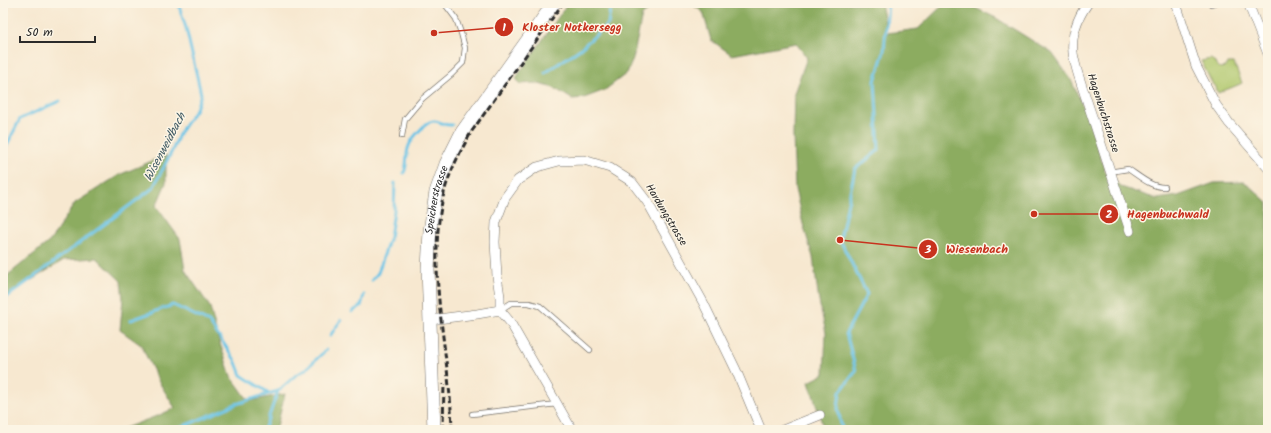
<svg xmlns="http://www.w3.org/2000/svg" width="1271" height="433" font-family="Kalam,sans-serif">
	<rect width="100%" height="100%" fill="#fcf5e5"/>
	<filter id="ink" filterUnits="userSpaceOnUse"><feTurbulence type="fractalNoise" baseFrequency=".025" numOctaves="2"/><feDisplacementMap in="SourceGraphic" scale="8" xChannelSelector="R" yChannelSelector="G"/><feConvolveMatrix kernelMatrix="1 2 1 2 8 2 1 2 1" color-interpolation-filters="sRGB"/></filter>
	<filter id="wash" filterUnits="userSpaceOnUse"><feTurbulence type="fractalNoise" baseFrequency=".012" numOctaves="4" result="noise"/><feDisplacementMap in="SourceGraphic" scale="16" xChannelSelector="R" yChannelSelector="G"/><feGaussianBlur stdDeviation="0.9" result="paint"/><feColorMatrix in="noise" values="0 0 0 0 0 0 0 0 0 0 0 0 0 0 0 0 0 1.4 0 .05"/><feComposite in="paint" operator="in"/></filter>
	<g filter="url(#wash)">
		<rect width="100%" height="100%" fill="#f7e8d0"/>
		<path fill="#b0c86d" stroke="#6e7a4c" d="M1211,59L1220,68L1226,67L1228,63H1234L1242,83L1238,85L1218,93L1215,85H1213L1201,61Z"/>
		<g fill="#8cac60" stroke="#5c6c46">
			<path d="M568,3H666L657,5L642,15L633,59L627,73L605,90L584,98L572,99L554,88L535,83L520,84L516,78Z"/>
			<path d="M690,3H881L887,33L918,29L945,3H965L996,18L1052,53L1070,78L1088,117L1105,171L1121,187L1157,199L1178,196L1214,183L1245,182L1268,203V430H824L809,382L824,374L826,333L819,301L813,257L803,224L795,189L793,135L794,93L807,58L796,43L732,55L711,40L703,12Z"/>
			<path d="M166,155V183L156,206L180,239L185,270L210,307L217,335L231,376L249,401L285,394L276,430H120L162,414L175,408L159,382L141,345L120,330L123,299L121,281L97,258L64,260L6,296L3,293V279L50,241L75,203L119,175Z"/>
		</g>
		<g fill="none" stroke-linecap="round" stroke-linejoin="round">
			<g stroke="#6ac4e7" stroke-width="3">
				<path d="M545,73L580,49L608,24L611,3"/>
				<path d="M3,153L20,119L60,101"/>
				<path d="M404,173C407,166 406,161 407,154C408,143 415,135 423,127C426,124 429,121 434,121C441,121 444,126 452,125"/>
				<path d="M372,280L378,273L390,237L394,211L395,183"/>
				<path d="M3,300L153,188L172,151L180,132L196,109L201,94L186,28L178,3"/>
				<path d="M352,312L361,306L364,295"/>
				<path d="M131,320L173,305L209,322L235,360L241,375L269,393"/>
				<path d="M330,336L341,320"/>
				<path d="M171,430L189,424"/>
				<path d="M187,430L189,424L236,404L278,391"/>
				<path d="M264,430L278,391L296,375L305,370L326,350"/>
				<path d="M842,430L838,408L840,392L856,371L846,333L867,294L840,240L855,169L879,150L875,81L884,51L888,3"/>
			</g>
		</g>
	</g>
	<g filter="url(#ink)">
		<g fill="none" stroke-linecap="round" stroke-linejoin="round">
			<defs>
				<g id="lane">
					<path d="M1211,4L1214,3"/>
					<path d="M402,136L405,119L422,99L452,74L463,63L465,48L461,33L456,19L444,3"/>
					<path d="M1109,172L1128,169C1139,176 1152,188 1165,187"/>
					<path d="M500,310L511,303H529L540,306L590,350"/>
					<path d="M472,414L557,404"/>
				</g>
				<g id="street">
					<path d="M1088,3C1078,17 1071,35 1073,53C1074,60 1076,67 1078,74L1130,231"/>
					<path d="M1176,3L1196,66L1216,105L1229,123L1268,168"/>
					<path d="M1248,3L1268,54"/>
					<path d="M500,310V297L497,276L495,242L496,222L505,198L518,180L537,167L559,161L584,160L610,168L632,182L648,203L703,302L736,370L761,430"/>
					<path d="M430,320L477,314L500,310L510,322L572,430"/>
					<path d="M783,430L820,415"/>
				</g>
				<g id="secondary">
					<path id="s1" d="M434,430L428,269L430,231L436,192L446,164L462,132L554,3"/>
				</g>
			</defs>
			<use href="#lane" stroke="#726d65" stroke-width="6"/>
			<use href="#street" stroke="#726d65" stroke-width="10"/>
			<use href="#secondary" stroke="#726d65" stroke-width="14"/>
			<use href="#lane" stroke="#fff" stroke-width="4.5"/>
			<use href="#street" stroke="#fff" stroke-width="9"/>
			<use href="#secondary" stroke="#fff" stroke-width="13"/>
			<g stroke="#2b2b2b" stroke-width="3" stroke-dasharray="6 3" stroke-linecap="butt">
				<path d="M443,430L444,384"/>
				<path d="M452,430C450,350 424,269 445,189C451,169 461,150 472,131L563,3"/>
			</g>
		</g>
	</g>
	<g text-anchor="middle" dominant-baseline="central" stroke-width="3" stroke-linejoin="round" paint-order="stroke">
		<g font-size="11" fill="#2b2b2b" stroke="#fcf5e5">
			<text transform="translate(1103 113) rotate(72)">Hagenbuchstrasse</text>
			<text stroke="none"><textPath href="#s1" startOffset="231">Speicherstrasse</textPath></text>
			<text transform="translate(666 215) rotate(59)">Hardungstrasse</text>
		</g>
		<g font-size="12" font-style="italic" fill="#3e5963" stroke="#fcf5e5">
			<text transform="translate(165 147) rotate(-62)">Wisenweidbach</text>
		</g>
	</g>
	<path fill="none" stroke="#c8321e" stroke-width="1.5" d="M434 33L504 27M1034 214L1109 214M840 240L928 249"/>
	<g fill="#c8321e" stroke="#fcf5e5" stroke-width="1.5">
		<circle cx="434" cy="33" r="4"/>
		<circle cx="1034" cy="214" r="4"/>
		<circle cx="840" cy="240" r="4"/>
		<circle cx="504" cy="27" r="10"/>
		<circle cx="1109" cy="214" r="10"/>
		<circle cx="928" cy="249" r="10"/>
	</g>
	<g font-size="12" text-anchor="middle" font-weight="bold" fill="#fff">
		<text x="504" y="31">1</text>
		<text x="1109" y="218">2</text>
		<text x="928" y="253">3</text>
	</g>
	<g font-size="12" text-anchor="middle" font-weight="bold" fill="#c8321e" stroke="#fcf5e5" stroke-width="3" stroke-linejoin="round" paint-order="stroke">
		<text x="572" y="31">Kloster Notkersegg</text>
		<text x="1168" y="218">Hagenbuchwald</text>
		<text x="977" y="253">Wiesenbach</text>
	</g>
	<rect width="1271" height="433" fill="none" stroke="#fcf5e5" stroke-width="16"/>
	<path d="M20 36v6h75v-6" fill="none" stroke="#2b2b2b" stroke-width="2"/>
	<text x="26" y="36" font-size="12" fill="#2b2b2b" stroke="#fcf5e5" stroke-width="3" paint-order="stroke">50 m</text>
</svg>
